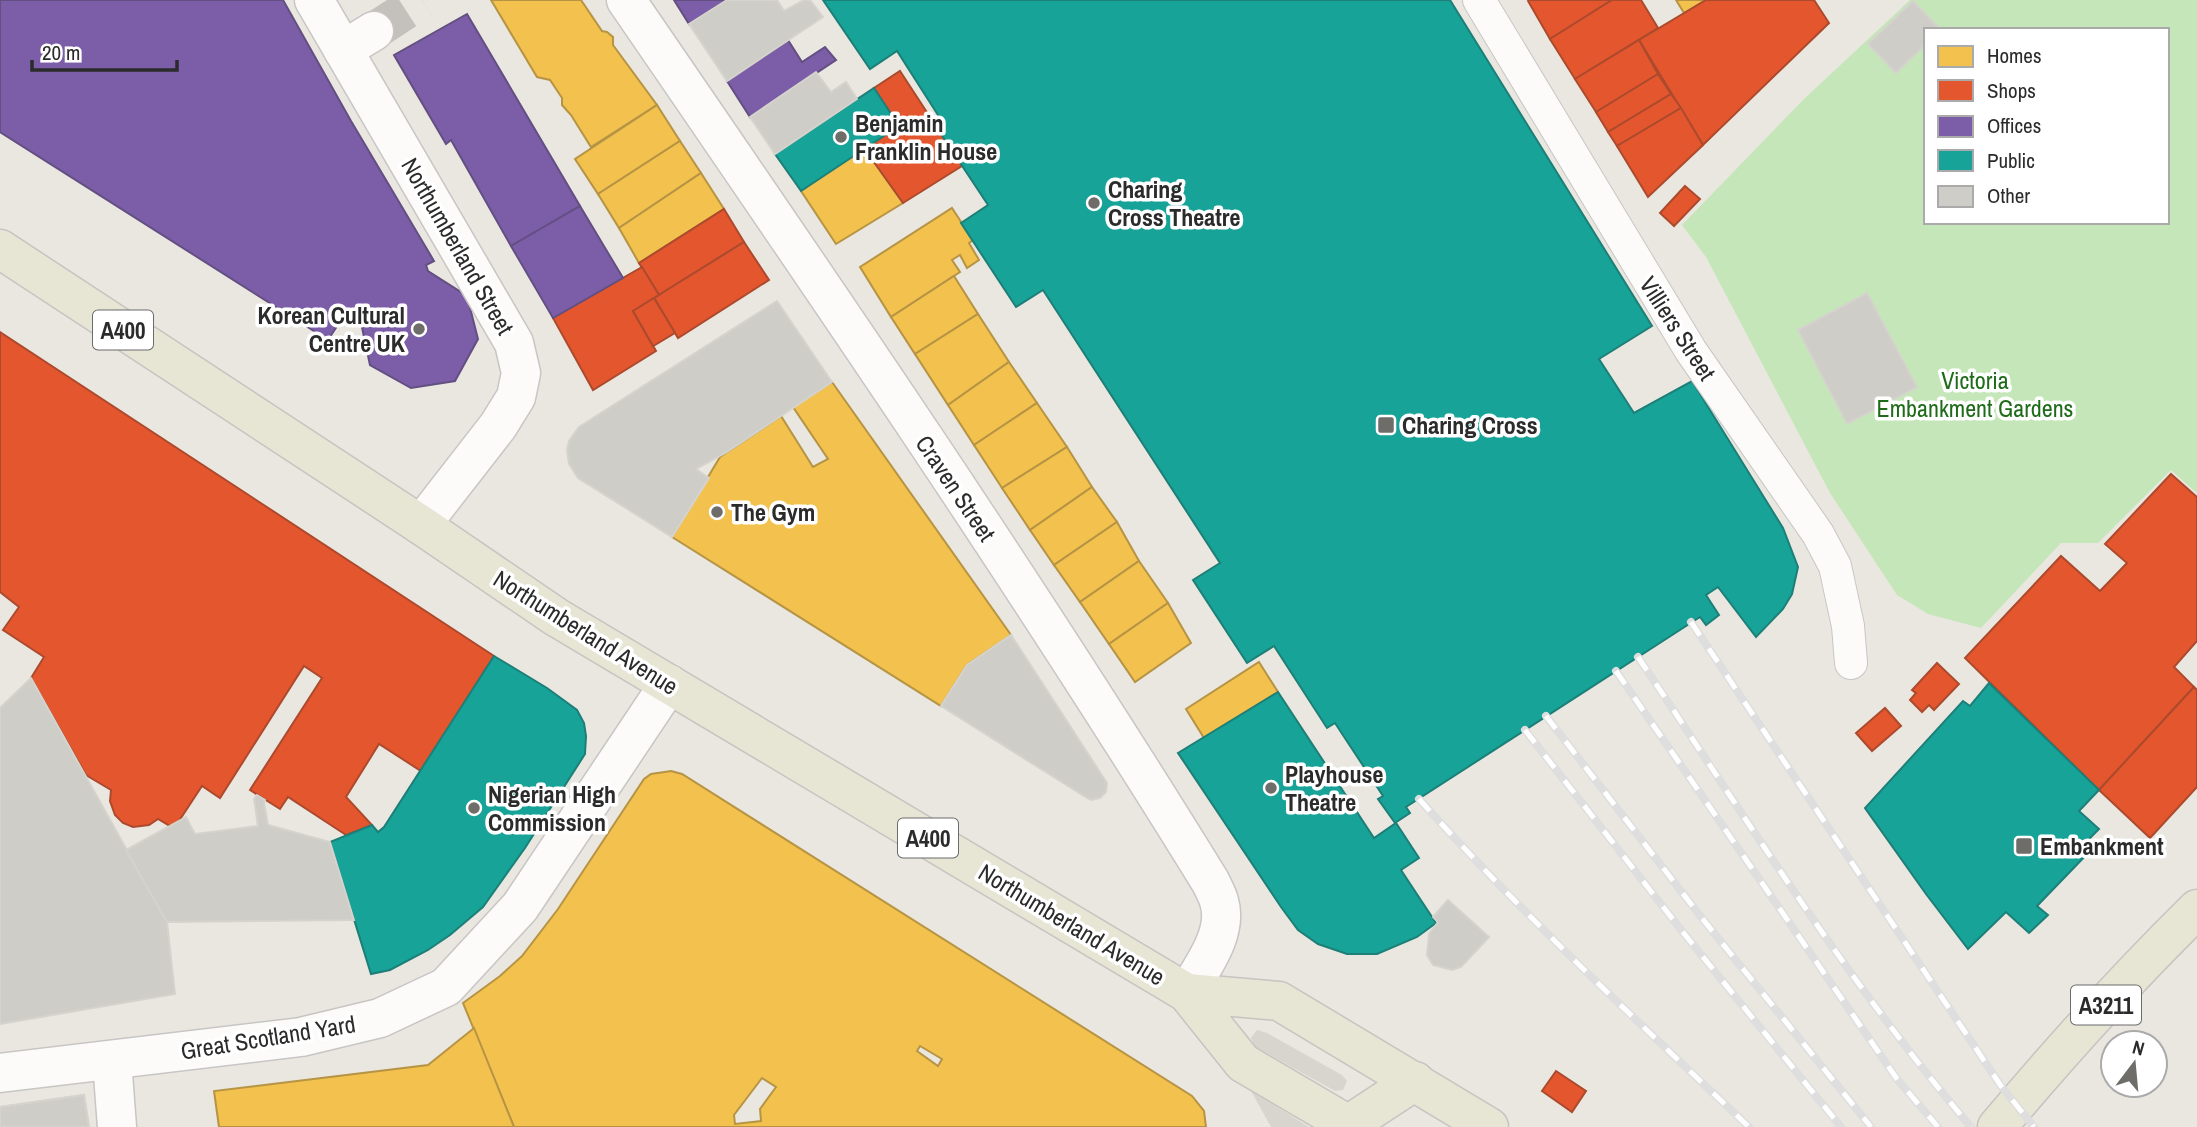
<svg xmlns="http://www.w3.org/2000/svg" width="2197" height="1127" font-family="'Archivo Narrow',sans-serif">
	<rect width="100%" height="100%" fill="#eae7e0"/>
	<path fill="#c5e6b9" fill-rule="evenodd" d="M1910,0H2197V493L2171,470L2098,543H2061L1981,628L1928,614L1897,595L1830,493L1706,257L1682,225L1804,99ZM1926,30H2167V222H1926Z"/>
	<g fill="#d8d5cf">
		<path d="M1257,1030L1267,1033L1342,1075L1347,1081L1343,1090L1335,1091L1254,1046L1251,1038Z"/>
		<path d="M1251,1091L1309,1127H1271Z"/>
	</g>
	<g fill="#f2c14e" stroke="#b69444" stroke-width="2" fill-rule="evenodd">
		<path d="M491,0H581L602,31L607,32L613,37V45L657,105L591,147L571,115L562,105V98L550,80L537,77Z"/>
		<path d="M1676,0H1706L1684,13Z"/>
		<path d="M657,105L680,141L598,194L575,159Z"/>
		<path d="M680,141L701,173L619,228L598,194Z"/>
		<path d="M864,148L903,203L836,244L801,191Z"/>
		<path d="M701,173L724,209L639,263L619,228Z"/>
		<path d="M952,208L973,240L969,243L979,260L967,268L960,255L952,260L960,272L891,317L860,267Z"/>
		<path d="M954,276L978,314L915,354L891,317Z"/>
		<path d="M978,314L1009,362L948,405L915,354Z"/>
		<path d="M1009,362L1037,403L974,445L948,405Z"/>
		<path d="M832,382L1011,635L967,665L941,706L672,537L720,457L781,416L813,467L828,459L793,407Z"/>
		<path d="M1037,403L1067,447L1002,488L974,445Z"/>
		<path d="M1067,447L1092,487L1030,530L1002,488Z"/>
		<path d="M1092,487L1117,522L1054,565L1030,530Z"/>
		<path d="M1117,522L1139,561L1080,602L1054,565Z"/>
		<path d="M1139,561L1168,603L1109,644L1080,602Z"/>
		<path d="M1168,603L1191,643L1135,682L1109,644Z"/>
		<path d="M1259,662L1278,692L1204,738L1186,709Z"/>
		<path d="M671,771L682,774L1192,1096L1204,1111L1206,1127H514L463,1003L500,976L522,956L558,909L644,779L651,774ZM920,1046L942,1059L938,1066L917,1051ZM762,1078L776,1087L760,1109L761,1121L735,1124L734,1115Z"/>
		<path d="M474,1028L514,1127H219L214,1091L428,1065Z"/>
	</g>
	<g fill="#e4572e" stroke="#ac4a2d" stroke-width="2">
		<path d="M1529,0H1612L1550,39L1528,1Z"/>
		<path d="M1612,0H1641L1658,28L1575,79L1550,39Z"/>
		<path d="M1706,0H1814L1829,23L1703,145L1639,40Z"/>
		<path d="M1639,40L1658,74L1596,112L1575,79Z"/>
		<path d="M900,71L962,166L903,203L864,148L899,126L874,88Z"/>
		<path d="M1658,74L1671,94L1608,132L1596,112Z"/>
		<path d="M1671,94L1681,108L1617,146L1608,132Z"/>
		<path d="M1681,108L1703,145L1648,197L1617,146Z"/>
		<path d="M1685,186L1700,199L1674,226L1660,213Z"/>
		<path d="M724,209L744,242L659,295L639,263Z"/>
		<path d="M744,242L769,280L678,338L654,298Z"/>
		<path d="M642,267L659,295L633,311L656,351L593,390L553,318Z"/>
		<path d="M654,298L675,333L653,346L633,311Z"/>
		<path d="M0,332L494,656L421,771L379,744L346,797L372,825L346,835L288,797L280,809L250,790L322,678L304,666L220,798L202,786L179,821L170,826L158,819L149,825L133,827L123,823L115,815L110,801L111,790L86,775L31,678L44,657L3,630L19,607L0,592Z"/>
		<path d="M2171,474L2197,497V641L2174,667L2194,687L2099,790L1965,658L2061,556L2100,591L2127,563L2105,544Z"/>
		<path d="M1937,663L1959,684L1934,710L1929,705L1922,712L1910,700L1916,693L1912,690Z"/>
		<path d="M2194,687L2197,690V787L2150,838L2099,790Z"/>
		<path d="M1885,708L1901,726L1872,751L1856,733Z"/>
		<path d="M1556,1071L1586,1091L1572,1112L1542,1091Z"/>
	</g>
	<g fill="#7b5ea7" stroke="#634f82" stroke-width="2">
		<path d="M0,0H283L351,121L434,261L426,265L428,271L467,296L478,339L455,381L411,388L370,365L360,318L347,311L328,340L0,132Z"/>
		<path d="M674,0H727L689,24Z"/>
		<path d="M467,14L580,206L511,246L451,140L446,144L394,55Z"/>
		<path d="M788,40L802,62L825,47L836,60L750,117L727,81Z"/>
		<path d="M580,206L623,278L553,318L511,246Z"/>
	</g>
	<g fill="#17a398" stroke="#1d7f77" stroke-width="2">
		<path d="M823,0H1450L1652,326L1599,359L1634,413L1692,381L1783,528L1798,567L1792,594L1783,609L1756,637L1718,587L1706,595L1719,615L1706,625L1700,617L1406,807L1410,813L1395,823L1378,799L1383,796L1335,723L1327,728L1274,646L1247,663L1193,580L1220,563L1043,290L1016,307L961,223L988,205L939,131L945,126L897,51L870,69Z"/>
		<path d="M874,88L899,126L801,191L775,154Z"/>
		<path d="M494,656L547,688L577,710L584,723L586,736L585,754L525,848L483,907L450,935L428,950L390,970L371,974L330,842L372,825L378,832L384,827Z"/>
		<path d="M1989,683L2099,790L2079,811L2099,829L2084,844L2091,850L2037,906L2048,915L2029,933L2006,912L1968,949L1926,894L1865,808L1963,701L1970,706Z"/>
		<path d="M1278,692L1374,838L1396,823L1419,858L1401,870L1436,923L1417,937L1377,954H1347L1318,944L1298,930L1281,907L1178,753Z"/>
	</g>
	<g fill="#cfcdc7" stroke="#d5d3cd" stroke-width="2">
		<path d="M727,0H777L784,11L804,0H810L823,17L727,81L689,24Z"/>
		<path d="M1913,1L1941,30H1926V44L1896,73L1868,44Z"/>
		<path d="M816,72L831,92L846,82L857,99L775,154L750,117Z"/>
		<path d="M1867,293L1917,387L1847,424L1798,330Z"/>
		<path d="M777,301L832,382L727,452L696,469L709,478L672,537L578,478L569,464L567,450L569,441L579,427Z"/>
		<path d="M1011,635L1107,783L1106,792L1100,798L1091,800L1087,798L941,706L967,665Z"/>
		<path d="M31,678L167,922L175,994L0,1024V708Z"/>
		<path d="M257,795L265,800L264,803L268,825L330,842L354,920L167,922L126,850L186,817L195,834L258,826L254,799Z"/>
		<path d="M1448,900L1489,937L1461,967L1452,970L1433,965L1427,955L1429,934L1438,922L1433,917Z"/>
		<path d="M84,1095L89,1127H0V1107Z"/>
		<path d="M84,1095L89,1127H0V1107Z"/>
	</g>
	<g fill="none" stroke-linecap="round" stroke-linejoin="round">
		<path stroke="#c4c1bc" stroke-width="38" stroke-dasharray="38 19" stroke-linecap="butt" d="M374,31L422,0"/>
		<defs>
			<path id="pedestrian" d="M1479,0L1691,351L1818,534L1835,566L1848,626L1851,663"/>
			<g id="minor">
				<path d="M314,0L514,343L521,373L516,397L498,426L421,525"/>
				<path d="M626,0C825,290 1025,581 1210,881C1213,887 1217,894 1219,901C1229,933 1202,967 1187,993"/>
				<path d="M343,50L374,31"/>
				<path d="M112,1061L117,1127"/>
				<path d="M0,1073L301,1037L380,1018L446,987L520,907L669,684"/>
			</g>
			<g id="primary">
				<path d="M0,249L421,525L556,617L1187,993L1243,1063L1352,1127"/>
				<path d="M1187,993L1279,1001L1489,1127"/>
				<path d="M1348,1125L1415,1081"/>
				<path d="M1997,1127C2060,1052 2127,978 2197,909"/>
			</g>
		</defs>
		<use href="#pedestrian" stroke="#c7c6c5" stroke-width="34"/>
		<use href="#minor" stroke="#c7c6c5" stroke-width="41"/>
		<use href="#primary" stroke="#c5c4c1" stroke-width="41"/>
		<use href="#pedestrian" stroke="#fcfbfa" stroke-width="32"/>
		<use href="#minor" stroke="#fcfbfa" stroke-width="38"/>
		<use href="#primary" stroke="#e7e5d4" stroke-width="38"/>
		<defs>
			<g id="rail">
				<path d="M1691,622L2001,1086L2034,1127"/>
				<path d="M1638,657C1745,816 1846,981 1971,1127"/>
				<path d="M1616,671L1897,1079L1938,1127"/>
				<path d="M1546,716L1701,917L1871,1127"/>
				<path d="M1525,730L1682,931L1841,1127"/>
				<path d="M1419,799C1523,915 1636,1020 1749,1127"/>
			</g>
		</defs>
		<use href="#rail" stroke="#dededf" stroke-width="8"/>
		<use href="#rail" stroke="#fff" stroke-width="5" stroke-dasharray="16" stroke-linecap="butt"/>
	</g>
	<g fill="#6e6d6a" stroke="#fff" stroke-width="2.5">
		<circle cx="841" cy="137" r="7"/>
		<circle cx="1094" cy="203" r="7"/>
		<circle cx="419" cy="329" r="7"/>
		<rect x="1377" y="416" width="18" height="18" rx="3.5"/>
		<circle cx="717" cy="512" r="7"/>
		<circle cx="1271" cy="788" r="7"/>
		<circle cx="474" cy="808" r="7"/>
		<rect x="2015" y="837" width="18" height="18" rx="3.5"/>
	</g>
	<g text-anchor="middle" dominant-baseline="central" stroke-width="7" stroke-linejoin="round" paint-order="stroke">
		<g fill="#fff" stroke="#6b6b6b" stroke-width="2">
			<rect x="93" y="310.5" width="60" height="39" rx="5"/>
			<rect x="898" y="818.5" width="60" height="39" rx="5"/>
			<rect x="2071" y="985.5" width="70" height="39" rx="5"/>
		</g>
		<g font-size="23" font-weight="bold" fill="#2b2b2b">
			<text x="123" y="330">A400</text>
			<text x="928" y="838">A400</text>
			<text x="2106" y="1005">A3211</text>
		</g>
		<g font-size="24" font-weight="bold" fill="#2b2b2b" stroke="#fff" text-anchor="start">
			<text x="855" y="123">Benjamin<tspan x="855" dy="28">Franklin House</tspan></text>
			<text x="1108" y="189">Charing<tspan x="1108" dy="28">Cross Theatre</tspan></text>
			<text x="405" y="315" text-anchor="end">Korean Cultural<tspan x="405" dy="28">Centre UK</tspan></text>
			<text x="1402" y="425">Charing Cross</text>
			<text x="731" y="512">The Gym</text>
			<text x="1285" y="774">Playhouse<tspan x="1285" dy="28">Theatre</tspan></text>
			<text x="488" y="794">Nigerian High<tspan x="488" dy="28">Commission</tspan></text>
			<text x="2040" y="846">Embankment</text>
		</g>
		<g font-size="24" fill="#2b2b2b" stroke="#fff">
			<text transform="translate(458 246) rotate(60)">Northumberland Street</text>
			<text transform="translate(1678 328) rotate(57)">Villiers Street</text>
			<text transform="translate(956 488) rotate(56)">Craven Street</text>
			<text transform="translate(586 632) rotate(32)">Northumberland Avenue</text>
			<text transform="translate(1072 924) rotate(31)">Northumberland Avenue</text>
			<text transform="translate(268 1037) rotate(-9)">Great Scotland Yard</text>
		</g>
		<g font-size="24" fill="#1e6b19" stroke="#fff">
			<text x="1975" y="380">Victoria<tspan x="1975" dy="28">Embankment Gardens</tspan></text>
		</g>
	</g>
	<rect x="1924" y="28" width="245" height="196" fill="#ffffff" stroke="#aaaaaa" stroke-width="2"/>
	<rect x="1938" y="46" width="35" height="21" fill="#f2c14e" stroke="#aaaaaa" stroke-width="2"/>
	<text x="1987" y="63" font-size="21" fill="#2b2b2b">Homes</text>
	<rect x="1938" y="80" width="35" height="21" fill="#e4572e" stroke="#aaaaaa" stroke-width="2"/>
	<text x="1987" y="98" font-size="21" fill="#2b2b2b">Shops</text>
	<rect x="1938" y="116" width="35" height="21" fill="#7b5ea7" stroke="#aaaaaa" stroke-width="2"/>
	<text x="1987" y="133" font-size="21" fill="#2b2b2b">Offices</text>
	<rect x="1938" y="150" width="35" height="21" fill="#17a398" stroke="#aaaaaa" stroke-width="2"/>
	<text x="1987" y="168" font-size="21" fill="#2b2b2b">Public</text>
	<rect x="1938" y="186" width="35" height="21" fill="#cfcdc7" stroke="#aaaaaa" stroke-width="2"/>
	<text x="1987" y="203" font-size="21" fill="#2b2b2b">Other</text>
	<g transform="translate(2134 1064) rotate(16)"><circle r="33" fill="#ffffff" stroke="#aaaaaa" stroke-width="2"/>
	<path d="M0-5L12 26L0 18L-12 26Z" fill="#6e6d6a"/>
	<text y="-10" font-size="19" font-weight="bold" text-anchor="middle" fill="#2b2b2b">N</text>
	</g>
	<path d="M32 60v10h145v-10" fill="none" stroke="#2b2b2b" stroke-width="3.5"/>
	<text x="42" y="60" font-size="21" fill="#2b2b2b" stroke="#ffffff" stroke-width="5" paint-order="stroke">20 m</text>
</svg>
